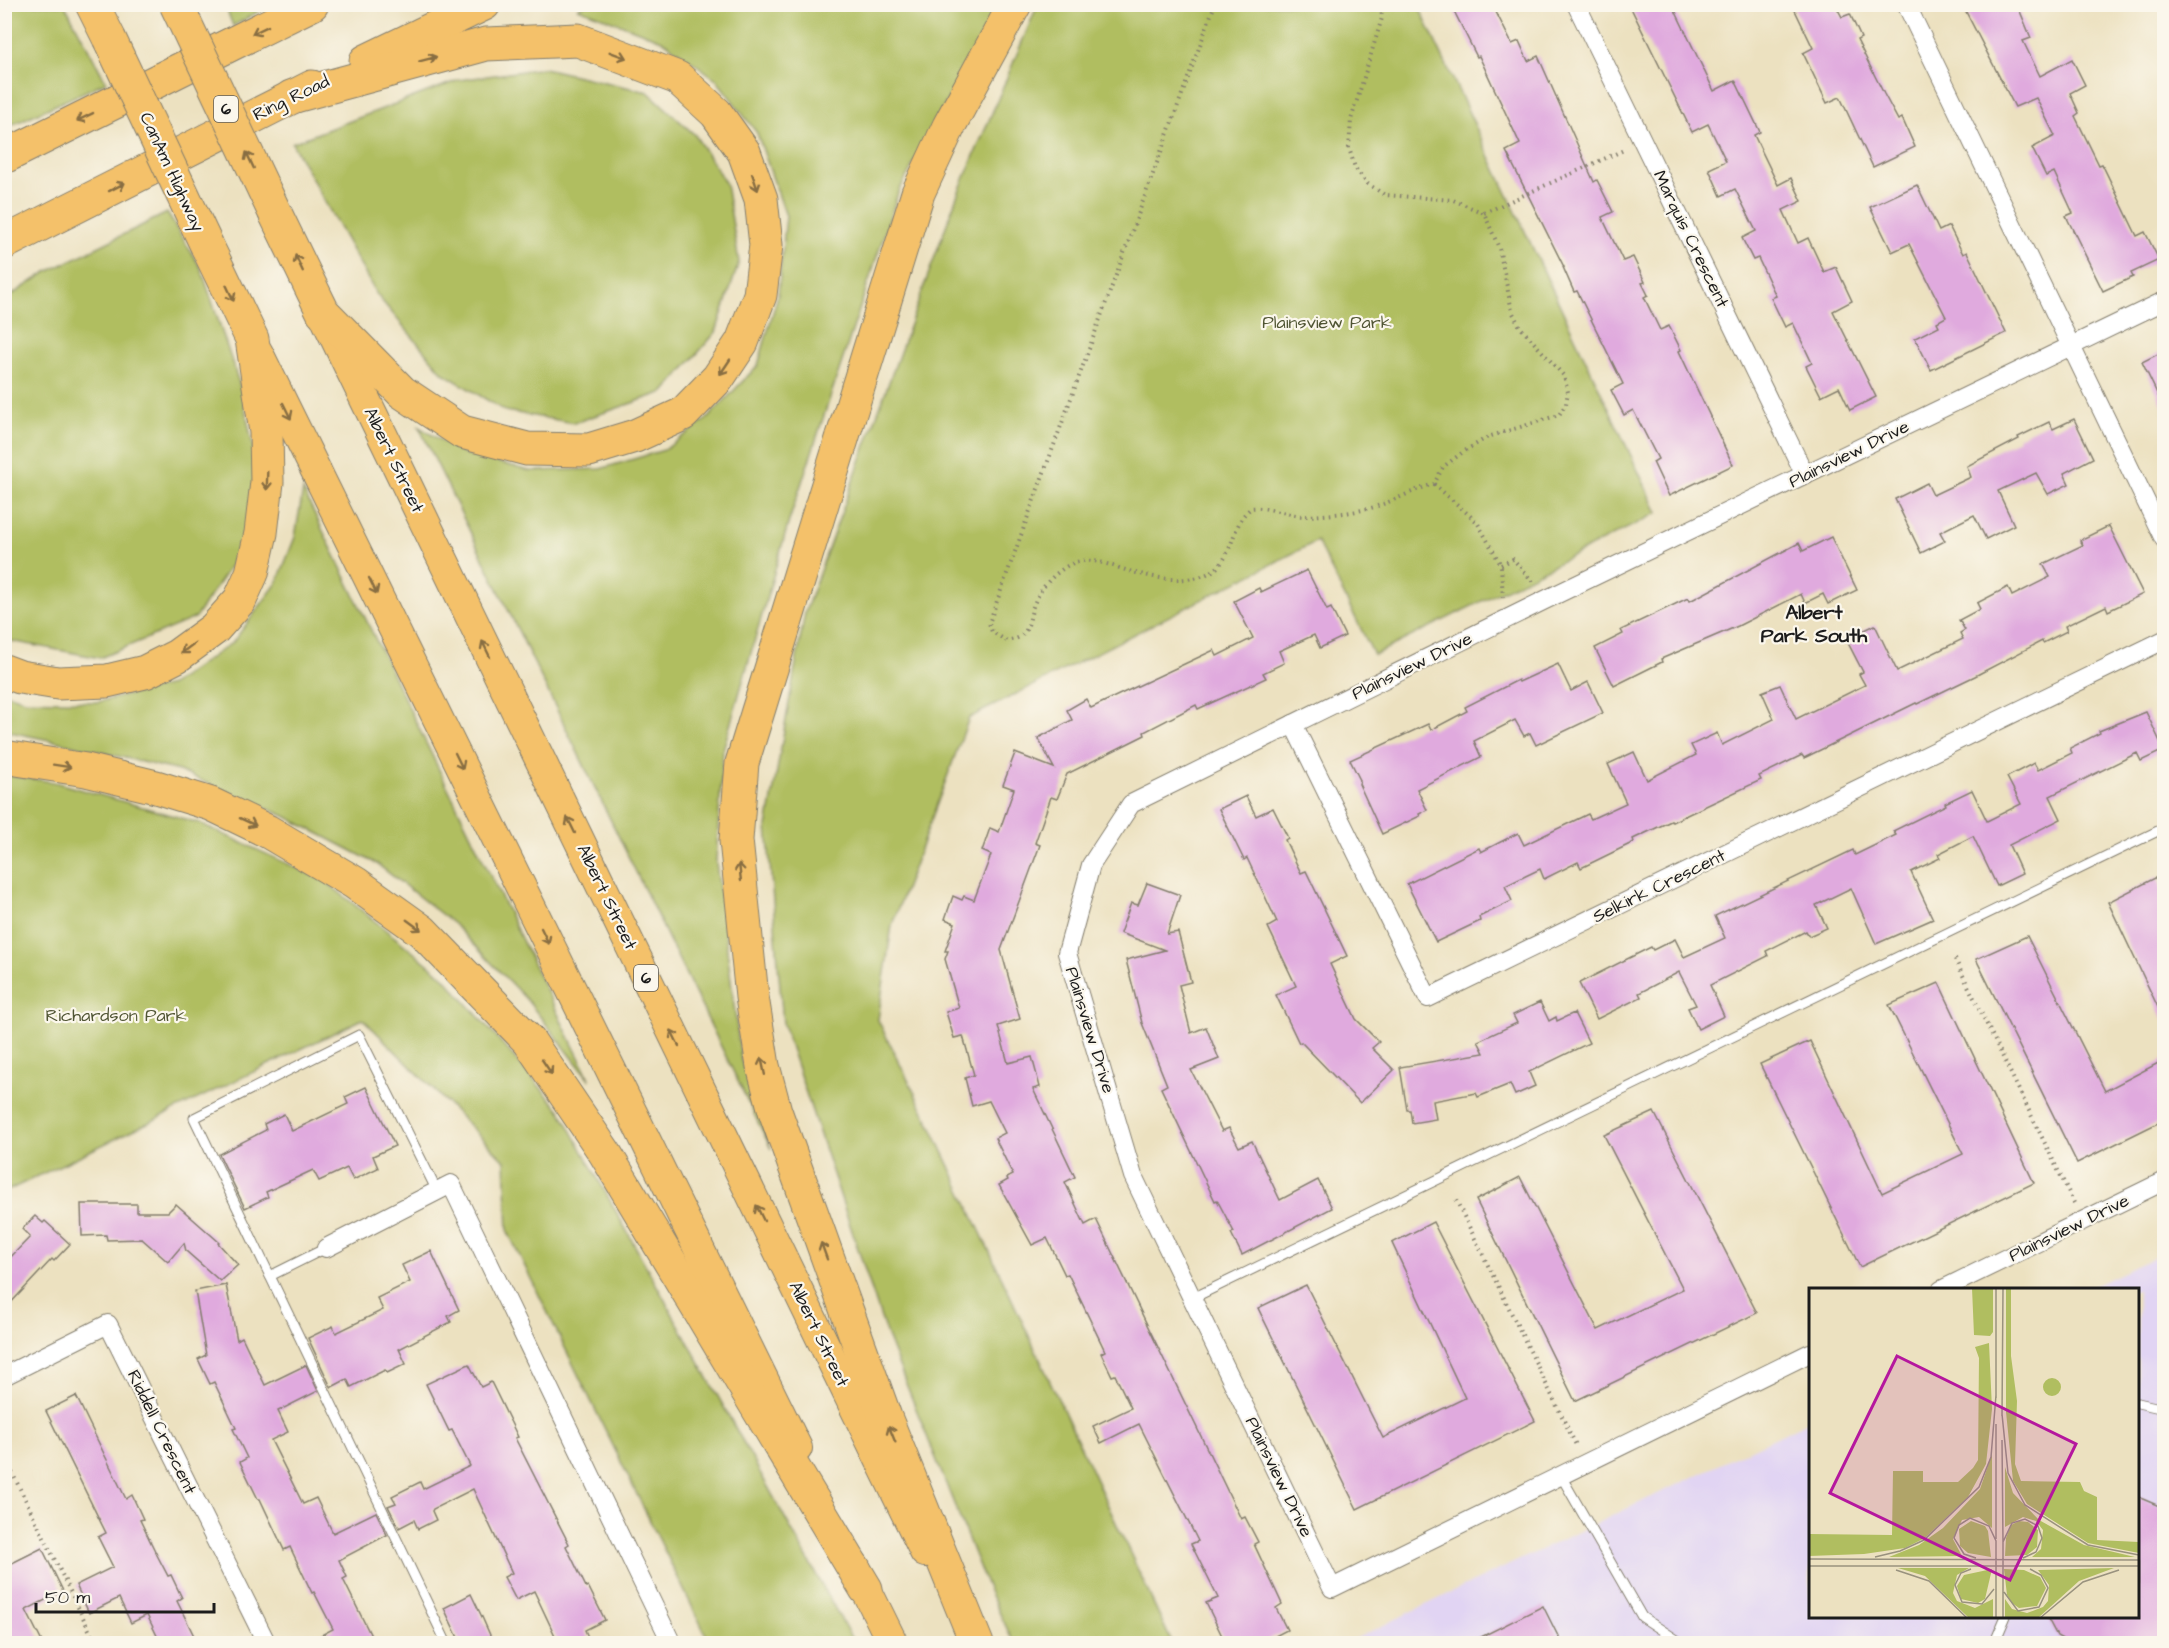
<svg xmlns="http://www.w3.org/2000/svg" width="2169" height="1648" font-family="'Architects Daughter',sans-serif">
	<rect width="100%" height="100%" fill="#fbf7ec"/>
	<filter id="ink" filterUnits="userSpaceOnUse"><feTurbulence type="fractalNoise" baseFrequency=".0167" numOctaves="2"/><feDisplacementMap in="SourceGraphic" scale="12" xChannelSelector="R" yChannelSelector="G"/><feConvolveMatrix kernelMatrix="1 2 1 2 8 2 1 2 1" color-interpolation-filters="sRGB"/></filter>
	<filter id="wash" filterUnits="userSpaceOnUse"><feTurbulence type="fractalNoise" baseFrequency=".008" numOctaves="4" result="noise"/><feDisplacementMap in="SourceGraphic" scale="24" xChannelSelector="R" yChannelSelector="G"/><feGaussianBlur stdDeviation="1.35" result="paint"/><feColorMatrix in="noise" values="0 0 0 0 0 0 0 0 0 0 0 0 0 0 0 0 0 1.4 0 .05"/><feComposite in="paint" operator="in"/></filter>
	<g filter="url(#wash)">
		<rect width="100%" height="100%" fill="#ece1c0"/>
		<path fill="#e1d4f3" d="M2164,1253V1643L1344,1644L1810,1421V1616H2138V1290L2087,1289Z"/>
		<g fill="#b0be60" stroke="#666d3e" stroke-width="1.5">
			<path d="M586,4L998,5L898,193L789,521L723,750L716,862L741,1060L771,1149L419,427L462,453L530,471L600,469L664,450L707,419L758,365L778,295L786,216L757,133L716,79L662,40L578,8Z"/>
			<path d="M1038,4L1418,5L1658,513L1374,655L1317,541L969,718L892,925L878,1020L932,1128L1172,1643H1014L988,1589L887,1336L783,1024L767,827L805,612L957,196Z"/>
			<path d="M4,5H65L106,82L5,128Z"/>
			<path d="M225,5H270L233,26Z"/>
			<path d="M544,68L648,92L695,135L726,184L739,262L716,332L664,392L574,423L505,411L443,373L377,295L292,143L459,80Z"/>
			<path d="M167,213L201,268L241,389L256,461L246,543L195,618L100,658L11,641L5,638L4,300L45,273Z"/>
			<path d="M303,490L590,1080L527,1000L454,924L377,864L285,816L179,771L64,743L5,731V693L25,700L98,702L171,685L233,642L277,583L295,537Z"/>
			<path d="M5,775L54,782L199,823L325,881L444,977L560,1110L854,1643H710L508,1232L505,1161L363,1019L5,1192Z"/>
		</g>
		<g id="blocks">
			<g fill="#e0aade">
				<path d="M1467,4H1492L1512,44L1519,41L1528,61L1538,56L1594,182L1597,180L1613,212L1602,217L1623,261L1633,257L1645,282L1642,283L1648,295L1644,297L1660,330L1669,326L1681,350L1679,351L1733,465L1669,496L1653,462L1658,459L1633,410L1624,415L1611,390L1623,384L1577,291L1574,292L1563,267H1564L1506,151L1520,144L1479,56L1477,57L1454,11Z"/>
				<path d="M1629,4H1672L1714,91L1735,80L1760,132L1754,135L1778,185L1791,178L1802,201L1783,210L1798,243L1808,238L1824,272L1836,267L1852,301L1833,311L1876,397L1850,410L1839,387L1821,396L1806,366L1812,363L1793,323L1785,327L1771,298L1776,296L1758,258L1753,260L1742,238L1756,231L1735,189L1721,196L1709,169L1726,161L1708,124L1692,132Z"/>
				<path d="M1792,4H1835L1842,17L1850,14L1861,38L1857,40L1884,94L1898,120L1902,118L1915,147L1873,167L1840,97L1827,103L1803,53L1813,48Z"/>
				<path d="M1962,4H2017L2031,38L2023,41L2040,76L2072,59L2085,85L2070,93L2079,113L2075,116L2099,165L2102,164L2137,236L2145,232L2159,260L2131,273L2133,277L2103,291L2066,216L2073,213L2054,172L2046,176L2032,148L2055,136L2036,98L2015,107Z"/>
				<path d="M1917,185L1939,231L1949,226L1963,254L1967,252L2006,333L1931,370L1915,338L1939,326L1937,322L1946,317L1909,244L1892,252L1870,207Z"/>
				<path d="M2164,351V408L2142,362Z"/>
				<path d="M2074,419L2093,458L2064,473L2069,484L2048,494L2036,473L1998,491L2014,525L1986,539L1974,515L1940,532L1945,541L1921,553L1895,499L1927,483L1933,495L1971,477L1967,466L2019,439L2018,437L2049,422L2053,429Z"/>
				<path d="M2109,526L2143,594L2108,611L2106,606L2065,626L2067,631L2043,643L2042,641L1975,676L1917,704L1916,703L1804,758L1802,755L1759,776L1761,780L1672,822L1671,821L1633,839L1634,842L1581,868L1578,862L1544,879L1540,869L1505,886L1512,901L1479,917L1480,921L1436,942L1407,884L1479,848L1481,852L1518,833L1524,845L1588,814L1591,819L1626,803L1608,764L1634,752L1647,780L1696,755L1691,745L1717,733L1722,745L1774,719L1762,692L1780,685L1796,719L1865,685L1859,674L1863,672L1846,639L1875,625L1897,671L1963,639L1960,633L1965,630L1959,620L1980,609L1977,603L2008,587L2012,596L2050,577L2043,564L2083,545L2080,540Z"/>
				<path d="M1831,537L1857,590L1828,604L1823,594L1805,603L1801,594L1738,626L1661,659L1662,662L1614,686L1595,648L1623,634L1621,630L1688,598L1690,601L1799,543L1803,551Z"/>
				<path d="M1307,570L1327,610L1331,608L1345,636L1320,648L1314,635L1279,651L1284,663L1263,673L1266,678L1198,709L1196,705L1144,732L1145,735L1067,774L1057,799L1051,797L1035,843L1040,845L1001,950L1020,1019L998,1026L1008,1063L1032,1057L1040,1087L1033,1089L1075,1177L1065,1182L1085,1225L1096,1219L1241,1519L1245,1517L1258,1542L1254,1544L1282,1604L1276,1608L1287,1630L1260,1644H1226L1206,1603L1218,1598L1191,1544L1198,1541L1139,1424L1101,1443L1093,1426L1131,1408L1115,1375L1112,1376L1101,1353L1105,1351L1068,1274L1065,1275L1047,1238L1032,1245L999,1185L1008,1180L1007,1178L1013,1175L995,1138L1005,1133L989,1101L972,1106L965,1078L974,1075L963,1036L954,1038L946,1012L959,1008L945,959L948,951H945L955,923L945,919L953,896L962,900L964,896L974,900L991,855L982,851L990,828L999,832L1014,789L1003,785L1015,753L1054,768L1038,738L1072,720L1067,710L1086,699L1091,708L1214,650L1217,656L1253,638L1234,601L1259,588L1261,592Z"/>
				<path d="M1558,664L1571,691L1588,682L1603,713L1536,745L1530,733L1524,736L1515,720L1474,741L1481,757L1417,789L1427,810L1419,814L1420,816L1382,834L1359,784L1360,780L1350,760L1428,724L1431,730L1467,711L1465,707L1518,680L1519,682Z"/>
				<path d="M2146,712L2164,750L2141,761L2137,753L2050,796L2061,819L2009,845L2022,874L1997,886L1973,836L1938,854L1940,858L1911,872L1933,919L1876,944L1851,888L1816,905L1827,928L1809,936L1806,931L1766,951L1768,956L1710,985L1724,1016L1698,1029L1688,1008L1696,1005L1679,972L1639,993L1641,997L1597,1019L1579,983L1651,947L1653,950L1675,939L1684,957L1725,938L1715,916L1853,850L1855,855L1896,835L1893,831L1946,805L1945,803L1972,790L1987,821L2021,804L2007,777L2034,763L2038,770L2072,753L2070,748L2100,733L2099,731Z"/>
				<path d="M1246,796L1256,816L1273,808L1288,838L1285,840L1301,873L1306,871L1347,956L1330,964L1356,1019L1379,1042L1372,1048L1394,1070L1360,1103L1301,1042L1299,1043L1276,995L1296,986L1268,927L1277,922L1247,858L1244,860L1219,809Z"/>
				<path d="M2157,877L2164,893V1020L2108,902Z"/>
				<path d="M1147,883L1180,895L1167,934L1178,932L1191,982L1179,985L1191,1033L1206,1027L1219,1059L1191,1070L1222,1131L1229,1128L1239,1147L1252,1141L1280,1200L1318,1180L1332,1208L1242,1255L1231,1233L1234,1232L1217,1200L1215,1201L1161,1088L1167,1085L1142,1023L1126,960L1165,950L1120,933L1131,903L1138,905Z"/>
				<path d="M2027,936L2105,1091L2164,1060V1120L2077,1163L1976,959Z"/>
				<path d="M1939,983L2034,1183L1860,1267L1760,1064L1810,1041L1882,1193L1963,1154L1889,1005Z"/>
				<path d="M1540,1002L1549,1021L1556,1017L1557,1021L1574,1013L1589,1043L1529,1072L1535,1086L1515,1095L1510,1084L1478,1097L1476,1093L1433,1101L1436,1119L1412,1123L1410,1110H1407L1400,1067L1484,1053L1478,1041L1517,1023L1513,1015Z"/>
				<path d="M366,1087L395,1146L373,1156L378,1168L353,1180L347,1168L319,1181L313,1170L266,1192L268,1197L245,1208L219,1154L266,1130L264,1124L284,1114L292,1131L348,1104L345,1097Z"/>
				<path d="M1654,1112L1757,1313L1575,1401L1476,1200L1520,1177L1598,1330L1683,1289L1604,1135Z"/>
				<path d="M81,1204H137V1212H168L176,1204L219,1242L218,1243L238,1265L220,1281L186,1251L184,1243L168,1262L142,1239L107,1240L106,1235L82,1236Z"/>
				<path d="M35,1216L43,1223L45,1221L70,1244L54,1261L52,1259L4,1310V1264L30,1237L22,1229Z"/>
				<path d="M1433,1222L1535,1421L1357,1509L1258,1308L1306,1285L1383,1438L1465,1398L1392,1243Z"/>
				<path d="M431,1251L459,1310L448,1316L451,1322L399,1349L406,1364L387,1373L385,1370L351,1387L347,1379L332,1387L330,1385L308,1338L333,1326L336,1333L383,1310L377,1298L410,1282L402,1265Z"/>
				<path d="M226,1285L237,1340L242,1337L265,1385L306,1365L318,1391L278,1411L288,1432L271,1440L303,1504L316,1498L333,1533L376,1512L387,1535L339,1560L347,1577L343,1579L375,1644H304L333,1629L314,1592L312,1593L290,1547L284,1550L260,1499H258L240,1462L247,1458L233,1429L236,1428L214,1382L210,1384L198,1359L206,1355L195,1291Z"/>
				<path d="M469,1364L481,1387L491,1382L518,1437L515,1438L569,1544L566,1546L586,1587L588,1586L605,1620L585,1630L591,1644H559L534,1591L516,1600L504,1577L512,1573L473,1489L433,1509L432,1511L436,1520L418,1529L414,1520L399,1528L388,1506L396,1503L392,1496L420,1482L423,1489L470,1466L452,1430L449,1431L426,1384Z"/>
				<path d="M76,1396L126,1499L132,1495L143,1519L140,1520L157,1555L168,1576L171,1575L182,1598L177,1601L198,1644H161L147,1615L131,1623L119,1598L89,1613L76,1585L113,1567L98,1537L106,1533L46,1411Z"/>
				<path d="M2138,1497L2164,1508V1644H2071L2057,1636L2047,1617H2138Z"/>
				<path d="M42,1548L63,1591L26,1610L43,1644H4V1567Z"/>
				<path d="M471,1594L482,1617L494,1644H461L444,1608Z"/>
				<path d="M1543,1606L1562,1644H1467Z"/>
			</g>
		</g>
	</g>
	<g filter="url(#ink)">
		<use href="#blocks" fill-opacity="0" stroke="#847e6e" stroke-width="1.5"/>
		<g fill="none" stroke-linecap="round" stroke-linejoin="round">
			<defs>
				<g id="lane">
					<path d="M437,1191L359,1035L194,1118L447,1644"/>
					<path d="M270,1276L326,1248"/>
					<path d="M1193,1298L2164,828"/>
					<path d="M2138,1403L2164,1409"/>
					<path d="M1561,1476L1642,1617L1683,1644"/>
					<path d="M1994,1644L2006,1616"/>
				</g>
				<g id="street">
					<path d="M1576,4L1805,475"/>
					<path d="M1906,4L2164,539"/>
					<path d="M1293,724L1428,998L2164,640"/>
					<path d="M326,1248L451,1184L672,1644"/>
					<path d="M1941,1290L2164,1181"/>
					<path d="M1810,1353L1332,1588L1133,1176L1067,953L1091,865L1131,804L1545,600L2164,301"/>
					<path d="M4,1376L108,1324L267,1644"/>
				</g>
				<g id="primary">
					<path d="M327,321L925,1552"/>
					<path d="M258,353L797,1448"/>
					<path d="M855,1567L893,1644"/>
				</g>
				<g id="highway">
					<path d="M92,4L109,38"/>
					<path d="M366,61L484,4"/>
					<path d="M4,157L312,4"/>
					<path d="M275,213L323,312L402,392L462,432L527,449L589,450L635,436L683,414L718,378L742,342L760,295L766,245L761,199L744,152L716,113L678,78L578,40L486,44L291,97"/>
					<path d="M4,243L312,87"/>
					<path d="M4,671L20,677L58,683L107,681L145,672L177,656L214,629L240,600L252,573L261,533L267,482L266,432L252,339L207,246"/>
					<path d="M4,757L86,770L156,787L211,804L267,831L355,883L422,931L529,1041L605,1153L866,1589"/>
					<path d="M977,1644L885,1417L775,1111L763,1066L752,997L736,840L742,763L918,193L949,126L1015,4"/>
				</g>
			</defs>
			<use href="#lane" stroke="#847e6e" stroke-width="11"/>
			<use href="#street" stroke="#847e6e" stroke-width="20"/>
			<use href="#primary" stroke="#847e6e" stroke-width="32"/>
			<use href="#highway" stroke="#847e6e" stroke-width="35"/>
			<g stroke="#847e6e" stroke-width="4" stroke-dasharray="1.5 4.5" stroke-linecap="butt">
				<path d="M1215,4L989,623L992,632L1007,641C1013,639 1019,639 1023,634C1030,627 1030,613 1034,604C1041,587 1055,572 1071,564C1089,555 1111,566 1129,571C1154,578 1191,586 1214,570C1230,559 1232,534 1242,518C1244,514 1248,511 1251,508C1271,506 1289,517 1310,516C1334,514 1360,513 1383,504C1400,498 1416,489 1434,484L1443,467L1463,452L1488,437L1559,415L1566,404L1568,392L1564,376L1520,327L1512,311L1499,248L1484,213L1453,200L1385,195L1368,184L1355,168L1349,148L1351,120L1382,18L1381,4"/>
				<path d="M1484,213L1626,149"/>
				<path d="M1434,484L1477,522L1501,565L1503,599"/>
				<path d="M1501,565L1513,559L1535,584"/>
				<path d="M1955,959L2074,1203"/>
				<path d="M1456,1200L1576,1445"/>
				<path d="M4,1456L96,1644"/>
			</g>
			<use href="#lane" stroke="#fff" stroke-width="9"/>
			<use href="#street" stroke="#fff" stroke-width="18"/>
			<use href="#primary" stroke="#f4c16a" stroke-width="30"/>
			<use href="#highway" stroke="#f4c16a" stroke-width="33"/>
			<defs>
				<g id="highway-bridge">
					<path d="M176,4L275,213"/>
					<path d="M109,38L207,246"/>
				</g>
			</defs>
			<use href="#highway-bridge" stroke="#847e6e" stroke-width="35" stroke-linecap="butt"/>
			<use href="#highway-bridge" stroke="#f4c16a" stroke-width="33"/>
		</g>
		<defs><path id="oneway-shaft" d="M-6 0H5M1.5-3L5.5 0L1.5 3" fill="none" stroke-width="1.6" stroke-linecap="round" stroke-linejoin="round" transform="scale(1.5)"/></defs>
		<g stroke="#886e43">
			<use href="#oneway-shaft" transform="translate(260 30) rotate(154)"/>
			<use href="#oneway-shaft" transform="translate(618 55) rotate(21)"/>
			<use href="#oneway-shaft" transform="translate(428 59) rotate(-15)"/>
			<use href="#oneway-shaft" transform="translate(85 117) rotate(154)"/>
			<use href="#oneway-shaft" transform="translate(250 160) rotate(-115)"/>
			<use href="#oneway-shaft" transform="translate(755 182) rotate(71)"/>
			<use href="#oneway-shaft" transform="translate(117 187) rotate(-27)"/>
			<use href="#oneway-shaft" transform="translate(299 263) rotate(-115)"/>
			<use href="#oneway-shaft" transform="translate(230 293) rotate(65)"/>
			<use href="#oneway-shaft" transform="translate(725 367) rotate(124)"/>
			<use href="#oneway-shaft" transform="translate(287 411) rotate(64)"/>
			<use href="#oneway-shaft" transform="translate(267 481) rotate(92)"/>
			<use href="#oneway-shaft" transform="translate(373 586) rotate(64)"/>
			<use href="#oneway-shaft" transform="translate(188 648) rotate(143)"/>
			<use href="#oneway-shaft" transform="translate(486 649) rotate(-116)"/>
			<use href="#oneway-shaft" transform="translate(459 761) rotate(64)"/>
			<use href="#oneway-shaft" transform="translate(62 766) rotate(9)"/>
			<use href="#oneway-shaft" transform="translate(248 822) rotate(25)"/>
			<use href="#oneway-shaft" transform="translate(571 825) rotate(-116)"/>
			<use href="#oneway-shaft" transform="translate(740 872) rotate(-96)"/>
			<use href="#oneway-shaft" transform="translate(414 925) rotate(36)"/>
			<use href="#oneway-shaft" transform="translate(545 936) rotate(64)"/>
			<use href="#oneway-shaft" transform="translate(675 1038) rotate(-116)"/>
			<use href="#oneway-shaft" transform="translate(763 1066) rotate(-102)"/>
			<use href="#oneway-shaft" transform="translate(547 1067) rotate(56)"/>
			<use href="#oneway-shaft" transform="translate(760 1213) rotate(-116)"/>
			<use href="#oneway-shaft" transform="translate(824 1251) rotate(-110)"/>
			<use href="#oneway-shaft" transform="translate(892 1434) rotate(-112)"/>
		</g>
	</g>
	<g text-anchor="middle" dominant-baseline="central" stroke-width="4.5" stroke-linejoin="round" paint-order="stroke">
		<g fill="#fbf7ec" stroke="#5f5e5a" stroke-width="1.5">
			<rect x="214" y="96" width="24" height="26" rx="4.5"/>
			<rect x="634" y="965" width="24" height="26" rx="4.5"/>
		</g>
		<g font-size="16" font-weight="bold" fill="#1c1c1c">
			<text x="226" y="109">6</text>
			<text x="646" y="978">6</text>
		</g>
		<g font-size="18" fill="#1c1c1c" stroke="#fbf7ec">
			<text transform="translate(291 98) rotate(-26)">Ring Road</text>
			<text transform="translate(172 172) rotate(65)">CanAm Highway</text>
			<text transform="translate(1691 239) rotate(64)">Marquis Crescent</text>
			<text transform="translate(1849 454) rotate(-26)">Plainsview Drive</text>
			<text transform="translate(394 460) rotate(64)">Albert Street</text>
			<text transform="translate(1412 666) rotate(-26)">Plainsview Drive</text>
			<text transform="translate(1659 886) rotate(-26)">Selkirk Crescent</text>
			<text transform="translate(607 897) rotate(64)">Albert Street</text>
			<text transform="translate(1090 1030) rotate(73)">Plainsview Drive</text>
			<text transform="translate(2069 1228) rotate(-26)">Plainsview Drive</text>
			<text transform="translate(819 1334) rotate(64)">Albert Street</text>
			<text transform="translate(162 1432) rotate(64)">Riddell Crescent</text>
			<text transform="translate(1279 1477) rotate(64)">Plainsview Drive</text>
		</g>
		<g font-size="18" fill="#505534" stroke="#fbf7ec">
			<text x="1327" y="322">Plainsview Park</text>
			<text x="116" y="1015">Richardson Park</text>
		</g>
		<g font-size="20" font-weight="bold" fill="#1c1c1c" stroke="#fbf7ec">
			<text x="1814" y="613">Albert<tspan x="1814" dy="23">Park South</tspan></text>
		</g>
	</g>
	<g transform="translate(1809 1288)">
		<rect width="330" height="330" fill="#ece1c0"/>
		<path d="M163,0H184V44L181,48L165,47ZM197,0H202V68L208,113L206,176L212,193L271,194L275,203L288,209V252L330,254V265L279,255L218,216L204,193L197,124ZM180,55L183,121L177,176L159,209L116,250L96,260L55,266L0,268V246L83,247L84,183H114V194H149L164,180L169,172L170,70L166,59ZM234 99a9 9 0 1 1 18 0a9 9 0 1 1-18 0ZM183,166V240L170,229L153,232L144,251L153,268L80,269L110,257L134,240L171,201ZM196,179L204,205L230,232L275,257L326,269H223L232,261L234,242L227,233L214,229L196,239ZM162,233L176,238L179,243L182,269L159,265L151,258L150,241ZM210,233L219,234L229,242L228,259L218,267L196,268L197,250L202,237ZM89,280H160L148,287L144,305L148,313L166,320L184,311V330H160L116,288ZM305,280L270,293L229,330H196V311L203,321L218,325L234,319L239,313L240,297L229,282ZM183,281L176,311L169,315L152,311L148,298L155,287ZM195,281L215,282L231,289L237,300L228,318L210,320L203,315L198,307Z" fill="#b0be60"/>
		<path fill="none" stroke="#99927e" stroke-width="1.5" d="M187,110V0M193,126L199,185L216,217L279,257L330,267M193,128L194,0M193,152L194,254M187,251V136M66,269L91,263L115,252L170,199L182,169L187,107M167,270L155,266L145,250L150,237L161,230L180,238L187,253V330M0,271L330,272M0,278H330M162,281L152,285L146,297L153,314L173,316L185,301M87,282L120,293L158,330M195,304L209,323L230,319L239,300L232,287L221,281M194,330V254L203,235L216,231L229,238L233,250L227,264L214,270M231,330L274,294L310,282"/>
		<path fill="#b5179e" fill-opacity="0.15" stroke="#b5179e" stroke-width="3" d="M88,68L267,156L201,292L21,205Z"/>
		<rect width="330" height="330" fill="none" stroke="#1c1c1c" stroke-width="3"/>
	</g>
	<rect width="2169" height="1648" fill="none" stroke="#fbf7ec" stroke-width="24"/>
	<path d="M36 1603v9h178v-9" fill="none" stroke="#1c1c1c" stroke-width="3"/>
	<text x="45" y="1603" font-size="18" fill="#1c1c1c" stroke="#fbf7ec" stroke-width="4.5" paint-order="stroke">50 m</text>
</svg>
